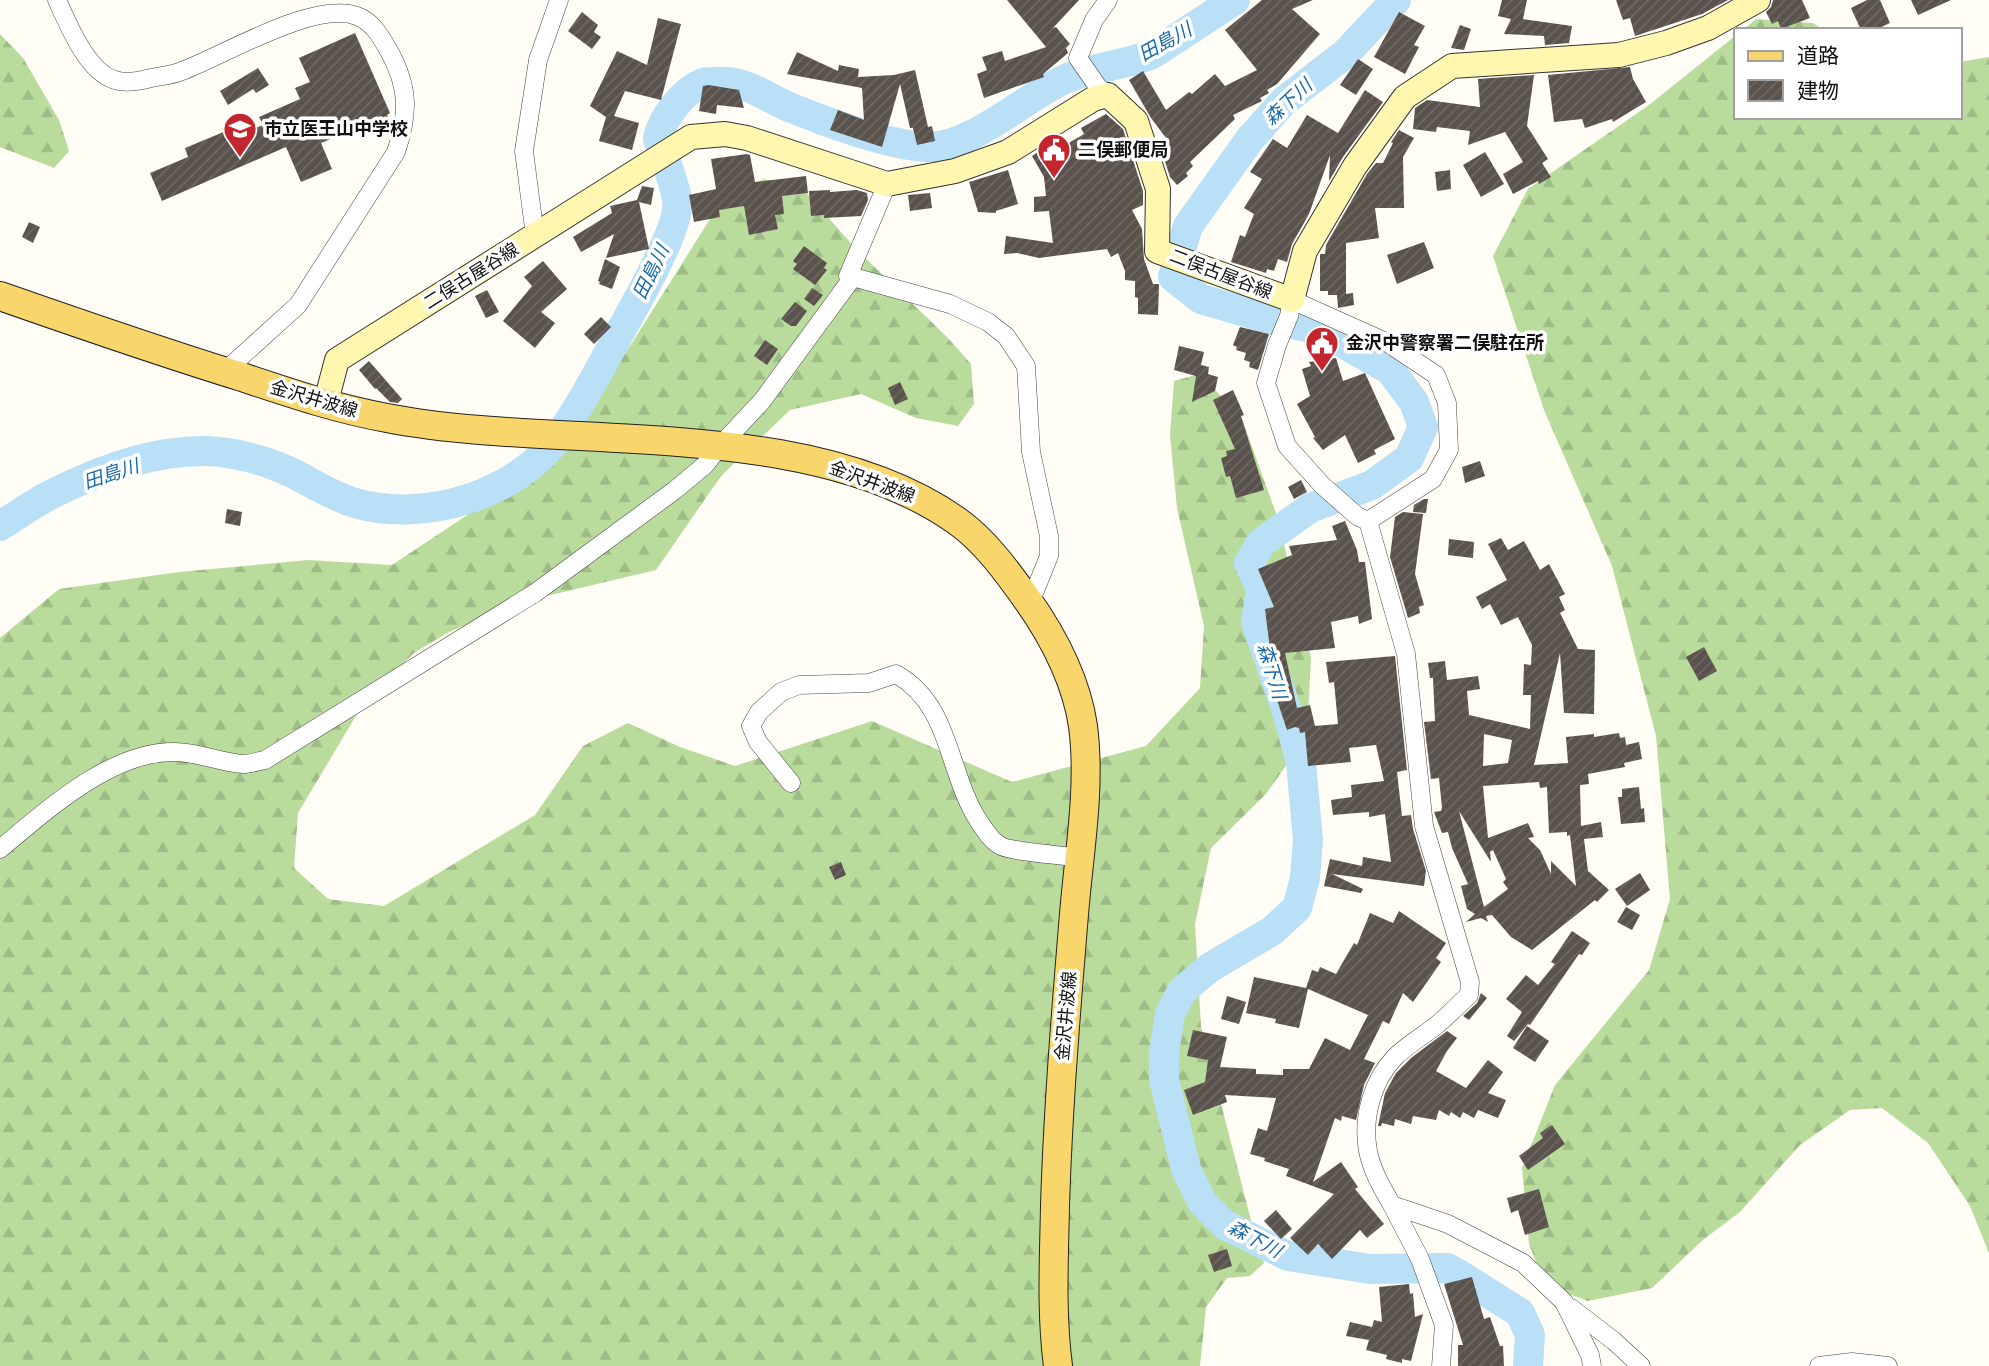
<svg xmlns="http://www.w3.org/2000/svg" width="1989" height="1366" font-family="'Times New Roman','Noto Sans JP',serif">
	<defs>
		<pattern id="forest-firs" width="22" height="20" patternUnits="userSpaceOnUse" patternTransform="scale(1.75)"><rect width="22" height="20" fill="#b9dc9c"/><path d="M5 1l3.5 6h-7zM16 11l3.5 6h-7z" fill="#9ebc85"/></pattern>
		<pattern id="building-hatch" width="6" height="6" patternUnits="userSpaceOnUse" patternTransform="scale(1.75)"><rect width="6" height="6" fill="#5a524d"/><path d="M-1 1l2-2M0 6l6-6M5 7l2-2" fill="none" stroke="#6d6662"/></pattern>
	</defs>
	<rect width="100%" height="100%" fill="#fffdf5"/>
	<g fill="url(#forest-firs)">
		<path d="M1756,19L1813,23L1823,30H1743Z"/>
		<path d="M0,34L23,58L59,120L69,151L54,168L0,147Z"/>
		<path d="M1735,36V117H1959V62L1989,57V1253L1970,1206L1928,1143L1882,1108L1850,1110L1800,1145L1740,1212L1704,1239L1652,1288L1588,1301L1545,1285L1529,1244L1522,1168L1555,1085L1649,970L1670,899L1656,736L1612,566L1544,410L1493,256L1528,189L1649,105Z"/>
		<path d="M764,179L803,189L856,249L947,337L971,364L974,404L958,426L916,418L861,394L790,410L721,476L656,570L517,603L447,633L414,653L363,704L298,813L294,868L328,899L384,906L535,815L583,746L628,723L680,747L735,766L872,721L1012,782L1146,746L1200,688L1204,626L1177,508L1170,435L1174,381L1199,374L1241,416L1278,519L1311,658L1307,736L1266,794L1211,848L1195,924L1201,1026L1254,1232L1264,1263L1250,1276L1227,1278L1206,1307L1200,1366H0V638L59,589L179,572L309,560L392,565L520,480L625,354L722,200Z"/>
	</g>
	<g fill="none" stroke-linecap="round" stroke-linejoin="round">
		<g stroke="#b9e0f7" stroke-width="30">
			<path d="M1396,0L1345,54L1284,101L1250,139L1188,226L1173,277L1201,299L1270,319L1320,330L1390,370L1414,402L1423,427L1409,458L1372,485L1310,508L1261,543L1249,563L1261,589L1256,622L1287,711L1301,763L1308,840L1305,878L1297,908L1272,931L1209,968L1182,991L1170,1014L1164,1052V1080L1186,1169L1202,1202L1225,1225L1288,1256L1370,1269L1447,1268L1460,1275L1520,1313L1530,1335L1528,1366"/>
			<path d="M0,526C18,515 35,502 54,493C100,470 155,450 206,451C233,452 264,460 288,471C310,481 331,496 355,503C425,523 517,495 560,435C582,404 600,368 619,334C633,308 682,226 677,200C674,180 664,158 658,139C661,119 684,90 703,83C710,81 723,82 730,82C752,85 773,101 794,109C829,123 888,145 926,147C970,149 1024,98 1063,80C1091,67 1122,66 1150,55C1159,51 1168,43 1177,38C1196,25 1215,13 1235,0"/>
		</g>
	</g>
	<g fill="url(#building-hatch)" fill-rule="evenodd">
		<path d="M1007,0H1079L1053,28L1056,27L1070,44L1066,48L1068,53L1043,74L1044,77L984,98L977,74L987,70L982,57L1002,51L1005,61L1046,47Z"/>
		<path d="M1262,0H1313L1292,9L1320,34L1277,84L1267,90L1269,93L1260,98L1262,101L1233,115L1235,119L1190,162L1193,166L1186,173L1188,176L1177,185L1170,177L1161,149L1169,142L1151,118L1129,80L1143,71L1166,110L1189,92L1192,94L1215,74L1225,86L1257,70L1225,30Z"/>
		<path d="M1502,0H1527L1523,19L1572,26L1569,43L1545,45L1544,36L1504,34L1511,19L1498,16Z"/>
		<path d="M1616,0H1728L1702,14L1635,36L1630,18L1623,20Z"/>
		<path d="M1773,0H1802L1810,18L1781,29L1778,21L1772,24L1766,12L1771,7Z"/>
		<path d="M1867,0H1880L1890,23L1875,30H1861L1851,8Z"/>
		<path d="M1911,0H1951L1918,15Z"/>
		<path d="M582,12L598,25L594,32L601,37L592,49L568,31Z"/>
		<path d="M1399,12L1425,26L1414,45L1419,47L1405,74L1374,57Z"/>
		<path d="M658,18L681,24L661,100L625,91L614,116L639,123L632,150L599,141L606,117L590,106L617,51L647,65Z"/>
		<path d="M1460,25L1471,29L1464,50L1451,48Z"/>
		<path d="M355,33L390,113L387,115L390,122L367,131L364,125L321,143L332,169L301,182L286,147L162,201L150,173L188,157L185,148L226,131L230,139L263,125L259,117L300,99L295,88L310,82L299,58Z"/>
		<path d="M797,52L838,71L839,65L859,69L858,77L894,75L915,70L928,127L932,126L935,141L917,145L913,128H910L900,84L882,147L830,130L838,110L864,120L862,88L787,74Z"/>
		<path d="M1358,59L1373,69L1356,95L1340,85Z"/>
		<path d="M1630,67L1633,79L1646,102L1613,122L1612,119L1585,128L1582,119L1554,122L1548,75Z"/>
		<path d="M258,68L269,85L256,93L253,89L228,105L220,91Z"/>
		<path d="M1534,75L1527,126L1548,159L1542,163L1551,177L1539,184L1538,181L1513,194L1503,174L1523,162L1505,132L1468,145L1470,131L1437,127L1436,132L1413,129L1415,108L1427,100L1480,107L1478,79Z"/>
		<path d="M709,85L739,90L744,108L717,105L716,114L699,111L703,86Z"/>
		<path d="M1365,90L1383,102L1343,157L1329,181L1330,155L1309,214L1292,244L1287,262L1278,259L1274,271L1267,269L1266,273L1231,262L1240,235L1245,237L1254,214L1244,208L1262,179L1250,172L1273,139L1287,148L1307,115L1338,133Z"/>
		<path d="M1106,114L1123,129L1143,191V205L1132,210L1142,229L1144,259L1153,284H1159L1158,315L1138,314V298L1135,297V281L1125,280V271L1118,253L1111,257L1107,249L1039,258L1017,253L1004,254L1006,236L1053,243L1049,211L1034,212V197L1046,196L1044,177L1032,156L1051,144L1055,151L1084,134L1081,128Z"/>
		<path d="M1399,130L1414,138L1403,157L1404,208H1375L1379,238L1346,243V294L1353,293L1354,305L1338,308L1337,295H1339H1328V291H1320V254H1325L1326,245L1367,174L1376,163H1383L1393,143L1391,142Z"/>
		<path d="M1485,152L1504,184L1481,197L1463,165Z"/>
		<path d="M747,154L750,155L755,182L806,176L808,193L782,196L784,214L775,215L778,229L749,235L744,206L719,210L720,217L694,222L689,195L716,189L711,159Z"/>
		<path d="M1008,170L1018,204L996,211V213L978,212L969,182Z"/>
		<path d="M1450,170L1451,189L1437,191L1435,172Z"/>
		<path d="M642,186L654,188L651,205L639,202L649,249L606,258L614,234L581,252L573,237L612,213L610,206L637,200Z"/>
		<path d="M830,190V192L857,190L867,193L868,200L861,216L824,218V215L811,216L809,191Z"/>
		<path d="M930,193L932,208L910,211L908,195Z"/>
		<path d="M29,222L40,227L33,243L22,237Z"/>
		<path d="M1424,242L1434,268L1397,284L1387,255Z"/>
		<path d="M804,246L827,263L824,268L827,270L815,285L793,269L797,264L793,261Z"/>
		<path d="M605,259L620,267L612,289L599,284L600,282L598,281Z"/>
		<path d="M543,261L567,289L541,312L555,323L535,348L503,321L532,286L524,277Z"/>
		<path d="M812,288L823,295L814,306L804,299Z"/>
		<path d="M487,290L499,312L486,318L475,296Z"/>
		<path d="M795,302L807,311L796,326H791L781,319Z"/>
		<path d="M601,317L611,327L594,344L584,334Z"/>
		<path d="M1240,327L1269,334L1258,370L1249,367L1250,362L1244,360L1246,353L1236,350L1237,347L1233,345Z"/>
		<path d="M765,340L778,349L767,365L754,356Z"/>
		<path d="M1179,346L1204,352L1201,365L1209,367L1208,374L1218,377L1215,391L1192,402L1196,376L1174,370Z"/>
		<path d="M1336,358L1343,381L1365,373L1395,439L1374,450L1376,454L1358,463L1345,435L1323,450L1313,438L1315,437L1297,404L1310,396L1302,369L1311,366L1309,362Z"/>
		<path d="M369,361L402,399L398,403L390,402L376,388L375,389L359,370Z"/>
		<path d="M900,382L908,399L895,405L888,388Z"/>
		<path d="M1233,390L1244,415L1241,416L1264,490L1236,498L1230,476L1226,477L1221,458L1227,456L1226,451L1235,449L1213,400Z"/>
		<path d="M1480,461L1485,476L1465,483L1462,467Z"/>
		<path d="M1301,480L1307,492L1294,499L1288,487Z"/>
		<path d="M1424,499H1428L1426,513L1413,512L1414,505Z"/>
		<path d="M227,509L242,512L240,526L225,523Z"/>
		<path d="M1403,512L1423,514L1415,574L1424,605L1419,607L1420,613L1408,618L1390,557L1395,517Z"/>
		<path d="M1345,521L1357,550L1359,562H1365L1372,619L1359,624L1358,616L1331,622L1335,648L1285,653L1297,708L1310,705L1315,726L1338,724L1334,682L1329,683L1326,662L1395,656L1407,770L1397,772L1402,816L1411,815L1413,829L1426,871L1424,886L1332,874L1363,889L1361,893L1324,886L1330,859L1362,866L1363,857L1391,862L1385,814L1369,817V812L1333,815L1331,800L1352,797L1351,785L1384,781L1376,745L1349,748L1351,762L1308,766L1305,732L1300,733L1299,728L1295,727L1287,730L1276,697L1265,609L1274,607L1258,569L1292,555L1289,546L1337,540L1332,526Z"/>
		<path d="M1501,538L1508,550L1524,541L1540,570L1549,564L1565,594L1559,597L1565,610L1560,613L1578,649L1595,650L1594,714L1564,713L1560,653L1534,765L1568,763L1566,737L1594,734V737L1619,733L1620,738L1625,737L1626,745L1639,742L1642,759L1624,763L1625,767L1588,774L1589,784L1580,785L1581,826L1601,822L1603,837L1584,839L1588,871L1609,890L1597,902L1595,900L1532,950L1511,937L1492,915L1486,916L1488,922L1481,918L1466,922L1475,914L1467,909L1461,886L1468,884L1452,848L1448,832L1442,833L1434,812L1441,811L1442,808L1439,778L1431,779L1424,722L1435,721L1433,678H1430L1428,663L1445,661L1447,680L1478,676L1480,689L1467,691L1469,715L1530,729L1531,695H1523L1524,664L1531,665L1532,645L1518,617L1501,625L1490,604L1482,609L1476,597L1507,580L1488,544ZM1484,734L1512,740L1508,763L1483,766ZM1539,782L1540,788L1547,787L1549,833L1567,832V836L1570,835L1576,886L1551,861V874L1540,850L1528,838L1534,837L1528,823L1488,838L1483,786ZM1459,811L1491,862L1490,852L1493,850L1506,879L1503,882L1508,889L1484,907Z"/>
		<path d="M1449,539L1474,542L1473,558L1448,555Z"/>
		<path d="M1704,647L1717,671L1699,681L1686,657Z"/>
		<path d="M1639,787L1641,809L1644,808L1645,822L1621,824L1618,797H1622V789Z"/>
		<path d="M841,862L846,875L835,880L829,867Z"/>
		<path d="M1640,873L1650,890L1627,906L1615,889Z"/>
		<path d="M1626,907L1640,915L1632,930L1617,922Z"/>
		<path d="M1399,911L1446,943L1436,958L1441,962L1413,1002L1403,993L1389,1024L1383,1021L1364,1059L1375,1063L1364,1085L1356,1120L1342,1116L1341,1121L1335,1118L1313,1182L1341,1162L1358,1187L1355,1189L1384,1224L1367,1238L1360,1230L1332,1259L1318,1244L1308,1255L1290,1238L1334,1194L1286,1176L1289,1169L1264,1161L1265,1158L1250,1154L1258,1128L1267,1131L1276,1098L1225,1095L1227,1102L1193,1115L1184,1090L1205,1082L1208,1060L1187,1056L1193,1030L1227,1037L1220,1067L1256,1069V1074L1283,1075V1069H1309L1325,1038L1350,1050L1368,1015L1308,989L1299,1028L1275,1023L1276,1019L1246,1013L1254,977L1306,988L1312,970L1318,972L1320,967L1336,974L1354,943L1357,945L1370,913L1393,923Z"/>
		<path d="M1572,931L1590,943L1582,955L1579,954L1530,1025L1528,1024L1514,1041L1507,1036L1522,1012L1506,999L1526,975L1538,985L1555,964L1551,962Z"/>
		<path d="M1481,993L1487,998L1469,1020L1463,1016L1477,1003Z"/>
		<path d="M1227,996L1246,1002L1239,1024L1221,1019Z"/>
		<path d="M1527,1026L1549,1041L1535,1062L1513,1048Z"/>
		<path d="M1447,1031L1457,1038L1447,1051L1436,1071L1466,1088L1488,1060L1503,1072L1488,1093L1506,1100L1498,1118L1478,1110L1474,1118L1463,1112L1460,1118L1451,1112L1449,1116L1439,1110L1436,1120L1413,1116L1411,1124L1395,1119L1394,1126L1382,1123L1381,1126H1378L1385,1093L1396,1073L1411,1058Z"/>
		<path d="M1552,1125L1565,1144L1528,1170L1519,1156L1543,1138L1540,1133Z"/>
		<path d="M1539,1189L1549,1227L1525,1235L1518,1210L1511,1213L1507,1198Z"/>
		<path d="M1276,1210L1292,1229L1281,1239L1264,1221Z"/>
		<path d="M1227,1249L1232,1266L1214,1272L1208,1255Z"/>
		<path d="M1472,1277L1484,1319L1490,1317L1500,1346H1503L1504,1366H1458V1345H1463L1444,1284Z"/>
		<path d="M1409,1284L1410,1294L1413,1293L1415,1317L1423,1314L1411,1361L1402,1359V1363L1386,1359L1387,1355L1366,1350L1369,1340L1346,1336L1350,1322L1372,1327L1374,1320L1382,1322L1379,1287Z"/>
	</g>
	<g fill="none" stroke-linecap="round" stroke-linejoin="round">
		<defs>
			<g id="street">
				<path d="M57,0C68,24 87,72 115,80C126,84 140,81 151,78C162,76 173,75 182,71C225,55 314,0 357,16C373,22 381,37 389,51C409,87 409,113 396,152L298,305L224,372"/>
				<path d="M1108,95L1098,87L1078,58L1094,20L1108,0"/>
				<path d="M535,236L524,151L538,60L559,0"/>
				<path d="M853,277L950,304L988,322L1006,336L1026,366L1031,452L1049,536V556L1030,603"/>
				<path d="M853,277L848,276L887,184"/>
				<path d="M1368,521L1433,479L1449,450L1447,403L1436,375L1388,343L1292,300L1289,316L1277,345L1266,383L1287,446L1322,485L1357,516L1368,521L1406,654L1424,826L1470,982L1469,995C1457,1006 1446,1018 1433,1028C1421,1037 1406,1046 1395,1057C1372,1081 1362,1118 1368,1151C1372,1171 1382,1188 1392,1205L1448,1224L1523,1263L1564,1302L1590,1355L1592,1366"/>
				<path d="M791,783L758,742L751,726L759,712L781,692L799,685L869,683L896,674C951,705 947,771 978,820C984,829 990,839 999,845C1009,852 1064,855 1079,858"/>
				<path d="M0,849C47,810 111,751 175,752C198,752 221,763 244,764C251,764 258,761 265,760L535,593L675,490L705,465L719,447L762,401L853,277"/>
				<path d="M1392,1205L1420,1259L1444,1325L1441,1366"/>
				<path d="M1571,1308L1614,1341L1641,1366"/>
				<path d="M1819,1366L1852,1362L1888,1366"/>
			</g>
			<path id="secondary" d="M325,405L337,360L691,137L725,134L747,138L887,184L955,171L1008,152L1093,99L1108,95L1136,121L1158,189L1157,251L1292,300L1305,251L1355,166L1405,97L1452,66L1619,55L1666,43L1708,28L1758,0"/>
			<path id="primary" d="M0,296C80,324 161,352 242,377C290,393 337,409 387,418C562,452 805,414 957,521C984,540 1006,570 1026,598C1053,636 1076,679 1083,726C1091,787 1079,853 1074,914C1066,1011 1058,1108 1055,1206C1054,1260 1051,1313 1058,1366"/>
		</defs>
		<use href="#street" stroke="#444" stroke-width="19"/>
		<use href="#secondary" stroke="#333" stroke-width="26"/>
		<use href="#primary" stroke="#222" stroke-width="30"/>
		<use href="#street" stroke="#fff" stroke-width="18"/>
		<use href="#secondary" stroke="#fff6b0" stroke-width="24"/>
		<use href="#primary" stroke="#f9d66b" stroke-width="28"/>
	</g>
	<defs>
		<symbol id="school-pin" viewBox="-11 -11 22 30"><path d="M0 17L-7.5 6A9.5 9.5 0 1 1 7.5 6Z" fill="#c4262e" stroke="#fff"/><path d="M0-5L7-2L0 1L-7-2ZM-4 1L0 2.5L4 1V4Q0 6-4 4Z" fill="#fff"/></symbol>
		<symbol id="civic-pin" viewBox="-11 -11 22 30"><path d="M0 17L-7.5 6A9.5 9.5 0 1 1 7.5 6Z" fill="#c4262e" stroke="#fff"/><path d="M-.6-6.5H3V-4.5H.6V-3L4-1V1h2V6H-6V1h2V-1L-.6-3ZM-1.2 2.5V6h2.4V2.5Z" fill="#fff"/></symbol>
	</defs>
	<g fill-rule="evenodd">
		<use href="#school-pin" x="221" y="110" width="38" height="52"/>
		<use href="#civic-pin" x="1035" y="131" width="38" height="52"/>
		<use href="#civic-pin" x="1303" y="324" width="38" height="52"/>
	</g>
	<g text-anchor="middle" dominant-baseline="central" stroke-width="7" stroke-linejoin="round" paint-order="stroke">
		<g font-size="18" font-weight="bold" fill="#111" stroke="#fff" text-anchor="start">
			<text x="264" y="129">市立医王山中学校</text>
			<text x="1078" y="150">二俣郵便局</text>
			<text x="1346" y="343">金沢中警察署二俣駐在所</text>
		</g>
		<g font-size="18" fill="#111" stroke="#fff">
			<text transform="translate(1221 274) rotate(21)">二俣古屋谷線</text>
			<text transform="translate(471 276) rotate(-32)">二俣古屋谷線</text>
			<text transform="translate(314 399) rotate(16)">金沢井波線</text>
			<text transform="translate(872 482) rotate(20)">金沢井波線</text>
			<text transform="translate(1066 1016) rotate(-85)">金沢井波線</text>
		</g>
		<g font-size="19" font-style="italic" fill="#1768a6" stroke="#fff">
			<text transform="translate(1165 42) rotate(-29)">田島川</text>
			<text transform="translate(1288 102) rotate(-43)">森下川</text>
			<text transform="translate(651 272) rotate(-64)">田島川</text>
			<text transform="translate(111 474) rotate(-18)">田島川</text>
			<text transform="translate(1272 671) rotate(73)">森下川</text>
			<text transform="translate(1255 1239) rotate(28)">森下川</text>
		</g>
	</g>
	<rect x="1734" y="28" width="228" height="91" fill="#ffffff" stroke="#a0a0a0" stroke-width="2"/>
	<rect x="1748" y="51" width="35" height="10" fill="#f9d66b" stroke="#a0a0a0" stroke-width="2"/>
	<text x="1797" y="63" font-size="21" fill="#111111">道路</text>
	<rect x="1748" y="80" width="35" height="21" fill="url(#building-hatch)" stroke="#a0a0a0" stroke-width="2"/>
	<text x="1797" y="98" font-size="21" fill="#111111">建物</text>
</svg>
